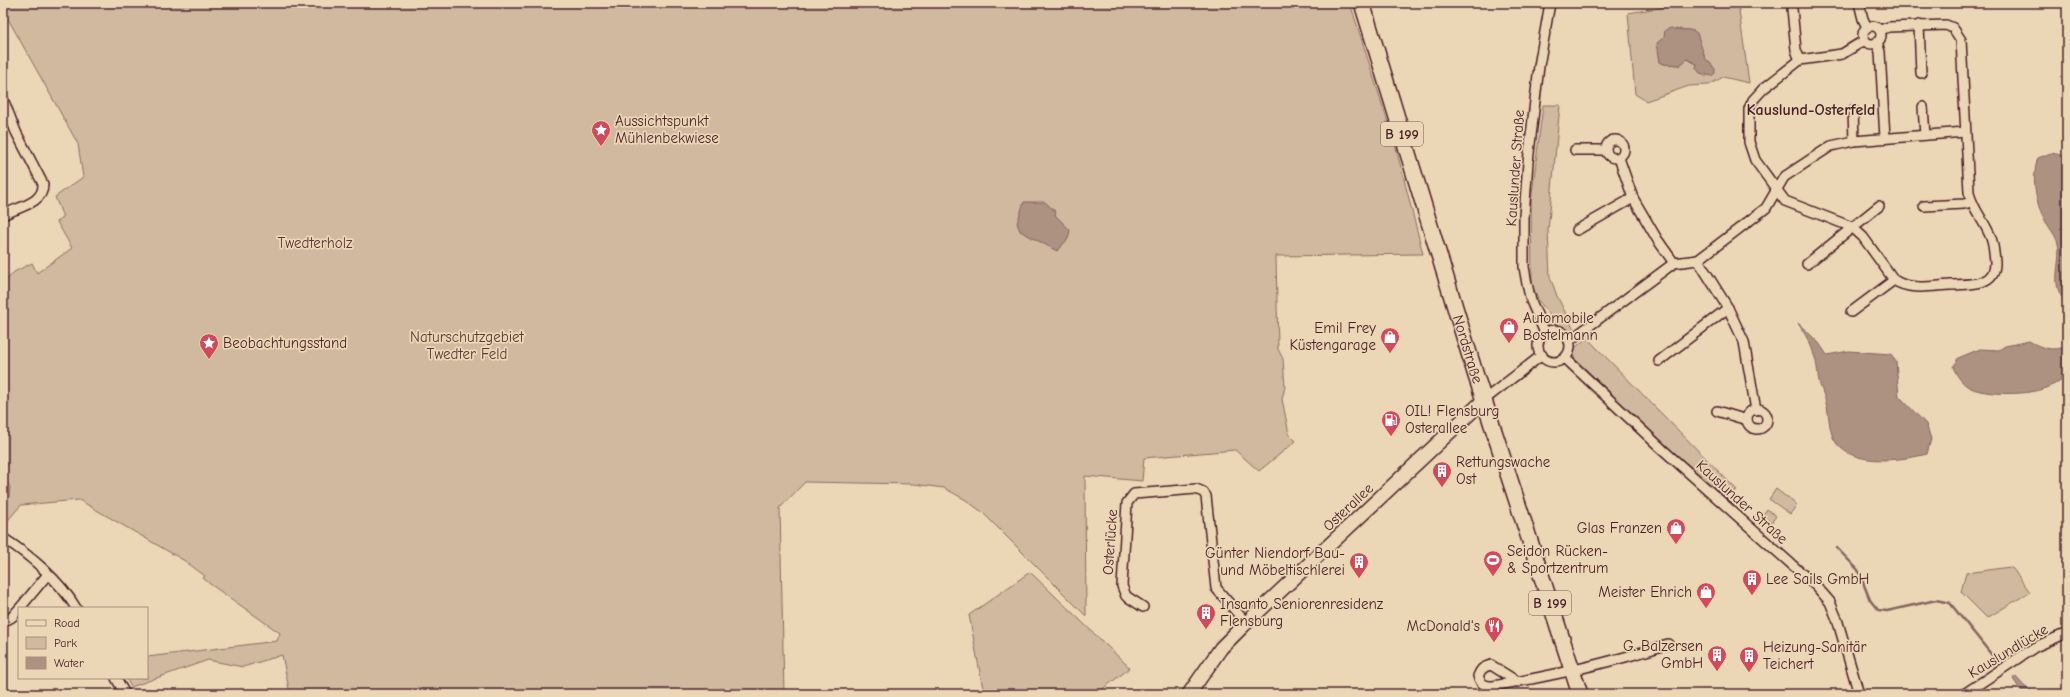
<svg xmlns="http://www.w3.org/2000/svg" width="2070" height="697" font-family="'Comic Neue',sans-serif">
	<rect width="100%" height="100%" fill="#ebd7b5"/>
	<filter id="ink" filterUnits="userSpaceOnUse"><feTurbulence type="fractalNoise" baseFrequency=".025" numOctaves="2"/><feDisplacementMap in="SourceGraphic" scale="8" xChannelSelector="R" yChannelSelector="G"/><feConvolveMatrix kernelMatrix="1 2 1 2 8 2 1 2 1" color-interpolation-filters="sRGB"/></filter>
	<g filter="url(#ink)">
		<g fill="#d0b99f" stroke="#8d6c65" fill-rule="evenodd">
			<path d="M3,3H1350L1396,148L1423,254L1276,256L1278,349L1283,359L1285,387L1282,399L1289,434L1296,441L1259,471L1235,450L1144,458L1142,481L1085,476L1086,616L982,512L966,500L944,488L914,484L805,482L780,508L784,694H290L282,655L243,667L208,660L131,687L126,678H147V657L277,641L280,633L210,584L203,578L205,576L185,561L79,500L21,505L3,526V504L9,498L10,487L3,477V343L6,310L3,284L14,272L32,263L37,273L72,248L57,222L63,217L55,197L83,177L78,144L3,10Z"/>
			<path d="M1689,3H1738L1749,83L1723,77L1709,85L1689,86L1646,101L1635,94L1628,13ZM1680,29L1694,31L1705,58L1713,66L1706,77L1696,68L1697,64L1687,59L1680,65L1664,64L1660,62L1659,51L1665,34Z"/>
			<path d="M1543,105H1560L1548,231L1550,277L1557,296L1575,332H1571L1558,325L1538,300L1532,284L1531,202Z"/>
			<path d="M1587,338L1737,490L1724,496L1662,442L1575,359L1572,350Z"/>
			<path d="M1776,489L1797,505L1790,514L1769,499Z"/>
			<path d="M1767,509L1776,516L1771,523L1762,516Z"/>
			<path d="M2010,567L2013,569L2030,592L1987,618L1961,592L1966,573Z"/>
			<path d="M1030,572L1130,668L1096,694H984L969,615Z"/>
		</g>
		<g fill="#ad9181" stroke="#85635f">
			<path d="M1671,28C1680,32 1689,27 1697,33L1705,58L1715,69V73L1712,76L1700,73L1696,68L1697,64L1687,59L1680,65L1664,64L1660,62L1657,43L1664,37L1665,30Z"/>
			<path d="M2051,153L2061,155L2067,162V302C2048,287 2062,264 2058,244C2057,237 2050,229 2046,222C2035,203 2031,179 2038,158Z"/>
			<path d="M1024,202H1045L1056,212L1055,215L1070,230L1068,239L1057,251L1020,231L1017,223Z"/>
			<path d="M1798,323L1819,343L1827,355L1849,351L1891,354L1896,362L1899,396L1926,424L1931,439L1927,454C1903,460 1855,467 1837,444C1828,433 1830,416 1826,403C1825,397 1822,391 1820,385C1817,376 1818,365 1814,355C1811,343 1804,333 1798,323Z"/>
			<path d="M2029,341C2041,348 2054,352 2067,346V375C2060,381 2052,386 2043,389C2027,395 1982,396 1967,386C1960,381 1956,374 1953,367L1958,358L1980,349L1999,350L2005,346Z"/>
			<path d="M2015,676C2032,695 2030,692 2053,690L2060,694H2023L2013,679Z"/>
		</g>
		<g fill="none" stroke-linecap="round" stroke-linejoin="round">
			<path stroke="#85635f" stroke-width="2.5" d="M1837,548L1858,570L1870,600L1878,610L1887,611L1936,600L1950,603L1995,659"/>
			<defs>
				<g id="street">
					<path d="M1859,3L1863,19L1867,27"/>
					<path d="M1792,9L1796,50L1800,60"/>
					<path d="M1919,25L1921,73"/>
					<circle cx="1872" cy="35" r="9"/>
					<path d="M1865,40L1842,54L1800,60L1763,89L1753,100L1749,109V142L1755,160L1785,201L1852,227L1863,237L1894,280C1910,291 1932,286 1950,285C1968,284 1996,287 1995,262C1994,254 1994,246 1991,238C1985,221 1972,209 1969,192L1961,40L1953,28L1946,25L1889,27L1880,30"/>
					<path d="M1877,42L1880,52L1885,138"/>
					<path d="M3,99L16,132L43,184C44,204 17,207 3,215"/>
					<path d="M1923,107L1925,135"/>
					<path d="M1853,110L1854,141"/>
					<circle cx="1615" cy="149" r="9"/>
					<path d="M1575,150H1606"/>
					<path d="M1619,158L1633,198L1657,239L1674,263"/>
					<path d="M1924,206L1964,204L1971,202"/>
					<path d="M1577,230L1633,198"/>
					<path d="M1698,260L1728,308L1744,342L1756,410"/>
					<path d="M1807,264L1879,206"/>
					<path d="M1851,312L1894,280"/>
					<circle cx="1554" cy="346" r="16"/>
					<path d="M1545,333L1531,301L1527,284L1524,267V216L1528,162L1539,66L1550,3"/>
					<path d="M1569,341L1674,263L1698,260L1766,208L1784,177L1831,146L1854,141L1965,132"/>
					<path d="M1565,358L1661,448L1817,587L1830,602L1837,619L1859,694"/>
					<path d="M1659,361L1728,308"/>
					<path d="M1484,400L1542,355"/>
					<circle cx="1757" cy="419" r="10"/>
					<path d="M1717,411L1747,420"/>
					<path d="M3,538C30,555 60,581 76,608"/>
					<path d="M1143,607L1126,596L1122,586L1127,503L1134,494L1196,489L1203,492L1206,496L1216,588L1246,623"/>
					<path d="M20,608L48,574"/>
					<path d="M3,622L12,617L19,609"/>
					<path d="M116,678L125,694"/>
					<path d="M1518,682L1491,665C1483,667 1481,669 1478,676C1481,684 1484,686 1493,686C1551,676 1611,663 1668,644"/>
					<path d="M1964,694L2035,647L2067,633"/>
				</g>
				<path id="secondary" d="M1189,694L1221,648L1243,626L1484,400"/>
				<g id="primary">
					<path id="s1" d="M1362,3L1476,376L1580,694"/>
				</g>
			</defs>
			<use href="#street" stroke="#4a1f2b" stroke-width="12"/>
			<use href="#secondary" stroke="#4a1f2b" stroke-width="16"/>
			<use href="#primary" stroke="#4a1f2b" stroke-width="18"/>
			<use href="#street" stroke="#ebd7b5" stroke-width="9"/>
			<use href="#secondary" stroke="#ebd7b5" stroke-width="13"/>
			<use href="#primary" stroke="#ebd7b5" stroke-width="15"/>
		</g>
	</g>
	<defs>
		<symbol id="sight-pin" viewBox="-11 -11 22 30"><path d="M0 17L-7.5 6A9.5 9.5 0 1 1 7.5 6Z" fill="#d1495b" stroke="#ebd7b5"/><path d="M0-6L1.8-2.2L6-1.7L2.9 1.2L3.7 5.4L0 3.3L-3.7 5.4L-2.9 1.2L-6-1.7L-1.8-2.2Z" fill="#fff"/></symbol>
		<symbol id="shop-pin" viewBox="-11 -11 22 30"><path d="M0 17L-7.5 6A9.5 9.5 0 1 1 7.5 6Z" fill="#d1495b" stroke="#ebd7b5"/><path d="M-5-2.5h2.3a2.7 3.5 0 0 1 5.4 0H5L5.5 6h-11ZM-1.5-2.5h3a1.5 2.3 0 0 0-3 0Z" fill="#fff"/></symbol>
		<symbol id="fuel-pin" viewBox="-11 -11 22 30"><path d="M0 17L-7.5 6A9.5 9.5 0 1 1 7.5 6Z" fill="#d1495b" stroke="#ebd7b5"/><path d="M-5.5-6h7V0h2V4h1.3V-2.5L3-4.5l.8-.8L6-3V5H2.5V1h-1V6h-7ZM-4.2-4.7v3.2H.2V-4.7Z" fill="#fff"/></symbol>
		<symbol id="building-pin" viewBox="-11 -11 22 30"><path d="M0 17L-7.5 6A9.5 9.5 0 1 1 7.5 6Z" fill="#d1495b" stroke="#ebd7b5"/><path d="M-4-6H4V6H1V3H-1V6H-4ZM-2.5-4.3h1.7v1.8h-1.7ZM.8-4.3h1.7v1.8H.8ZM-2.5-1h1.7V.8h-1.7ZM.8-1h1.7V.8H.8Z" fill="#fff"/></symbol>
		<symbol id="stadium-pin" viewBox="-11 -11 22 30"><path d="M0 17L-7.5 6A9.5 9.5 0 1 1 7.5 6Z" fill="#d1495b" stroke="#ebd7b5"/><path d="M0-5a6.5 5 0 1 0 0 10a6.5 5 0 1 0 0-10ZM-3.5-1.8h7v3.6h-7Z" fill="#fff"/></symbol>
		<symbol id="restaurant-pin" viewBox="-11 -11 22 30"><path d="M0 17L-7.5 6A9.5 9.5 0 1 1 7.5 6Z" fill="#d1495b" stroke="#ebd7b5"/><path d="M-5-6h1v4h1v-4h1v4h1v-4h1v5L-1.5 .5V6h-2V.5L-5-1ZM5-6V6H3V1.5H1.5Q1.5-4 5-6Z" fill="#fff"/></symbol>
	</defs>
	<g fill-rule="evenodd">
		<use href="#sight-pin" x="590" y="119" width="22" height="30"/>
		<use href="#shop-pin" x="1498" y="316" width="22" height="30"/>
		<use href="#shop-pin" x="1379" y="326" width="22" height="30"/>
		<use href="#sight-pin" x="198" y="332" width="22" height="30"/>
		<use href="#fuel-pin" x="1380" y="409" width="22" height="30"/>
		<use href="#building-pin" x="1431" y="460" width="22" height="30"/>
		<use href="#shop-pin" x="1665" y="517" width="22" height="30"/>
		<use href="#stadium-pin" x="1482" y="549" width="22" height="30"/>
		<use href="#building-pin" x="1348" y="551" width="22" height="30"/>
		<use href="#building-pin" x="1741" y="568" width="22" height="30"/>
		<use href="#shop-pin" x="1695" y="581" width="22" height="30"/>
		<use href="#building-pin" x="1195" y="602" width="22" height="30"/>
		<use href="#restaurant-pin" x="1483" y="615" width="22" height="30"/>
		<use href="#building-pin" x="1706" y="644" width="22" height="30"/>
		<use href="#building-pin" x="1738" y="645" width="22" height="30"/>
	</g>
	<g text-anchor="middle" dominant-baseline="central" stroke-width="3.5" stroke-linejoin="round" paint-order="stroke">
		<g fill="#ebd7b5" stroke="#7a5654" stroke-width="1">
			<rect x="1381" y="122" width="42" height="24" rx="3"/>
			<rect x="1529" y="591" width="42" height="24" rx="3"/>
		</g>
		<g font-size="14" font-weight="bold" fill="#4a1f2b">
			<text x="1402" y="134">B 199</text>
			<text x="1550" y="603">B 199</text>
		</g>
		<g font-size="15" fill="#4a1f2b" stroke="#ebd7b5" text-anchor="start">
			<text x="615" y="121">Aussichtspunkt<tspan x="615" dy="17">Mühlenbekwiese</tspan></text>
			<text x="1523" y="318">Automobile<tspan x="1523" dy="17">Bostelmann</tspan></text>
			<text x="1376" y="328" text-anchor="end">Emil Frey<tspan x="1376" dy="17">Küstengarage</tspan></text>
			<text x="223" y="343">Beobachtungsstand</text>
			<text x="1405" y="411">OIL! Flensburg<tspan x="1405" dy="17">Osterallee</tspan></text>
			<text x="1456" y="462">Rettungswache<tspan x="1456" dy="17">Ost</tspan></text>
			<text x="1662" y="528" text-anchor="end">Glas Franzen</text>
			<text x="1507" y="551">Seidon Rücken-<tspan x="1507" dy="17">&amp; Sportzentrum</tspan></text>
			<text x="1345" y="553" text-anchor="end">Günter Niendorf Bau-<tspan x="1345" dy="17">und Möbeltischlerei</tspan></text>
			<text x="1766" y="579">Lee Sails GmbH</text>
			<text x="1692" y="592" text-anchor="end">Meister Ehrich</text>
			<text x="1220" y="604">Insanto Seniorenresidenz<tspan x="1220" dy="17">Flensburg</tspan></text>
			<text x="1480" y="626" text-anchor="end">McDonald's</text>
			<text x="1703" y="646" text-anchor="end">G. Balzersen<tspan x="1703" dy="17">GmbH</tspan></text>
			<text x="1763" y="647">Heizung-Sanitär<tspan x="1763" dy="17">Teichert</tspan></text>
		</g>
		<g font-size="15" fill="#4a1f2b" stroke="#ebd7b5">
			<text transform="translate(1515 168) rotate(-86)">Kauslunder Straße</text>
			<text stroke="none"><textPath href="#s1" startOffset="362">Nordstraße</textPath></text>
			<text transform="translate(1742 502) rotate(42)">Kauslunder Straße</text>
			<text transform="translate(1348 507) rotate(-43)">Osterallee</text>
			<text transform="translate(1110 542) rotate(-86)">Osterlücke</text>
			<text transform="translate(2008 651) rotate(-31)">Kauslundlücke</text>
		</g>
		<g font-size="15" fill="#5e363c" stroke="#ebd7b5">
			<text x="315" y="243">Twedterholz</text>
			<text x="467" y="337">Naturschutzgebiet<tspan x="467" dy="17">Twedter Feld</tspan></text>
		</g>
		<g font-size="16" font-weight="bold" fill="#4a1f2b" stroke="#ebd7b5">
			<text x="1811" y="110">Kauslund-Osterfeld</text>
		</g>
	</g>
	<rect width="2070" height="697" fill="none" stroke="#ebd7b5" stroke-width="16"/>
	<rect x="8" y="8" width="2054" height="681" fill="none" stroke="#4a1f2b" stroke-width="1.5" filter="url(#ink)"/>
	<rect x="18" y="607" width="130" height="72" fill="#ebd7b5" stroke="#ab8d7e"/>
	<rect x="26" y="620" width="20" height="6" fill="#ebd7b5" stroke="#ab8d7e"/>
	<text x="54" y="627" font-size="12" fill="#4a1f2b">Road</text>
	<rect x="26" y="637" width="20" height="12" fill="#d0b99f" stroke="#ab8d7e"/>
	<text x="54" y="647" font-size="12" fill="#4a1f2b">Park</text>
	<rect x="26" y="657" width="20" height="12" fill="#ad9181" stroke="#ab8d7e"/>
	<text x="54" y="667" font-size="12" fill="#4a1f2b">Water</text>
</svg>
